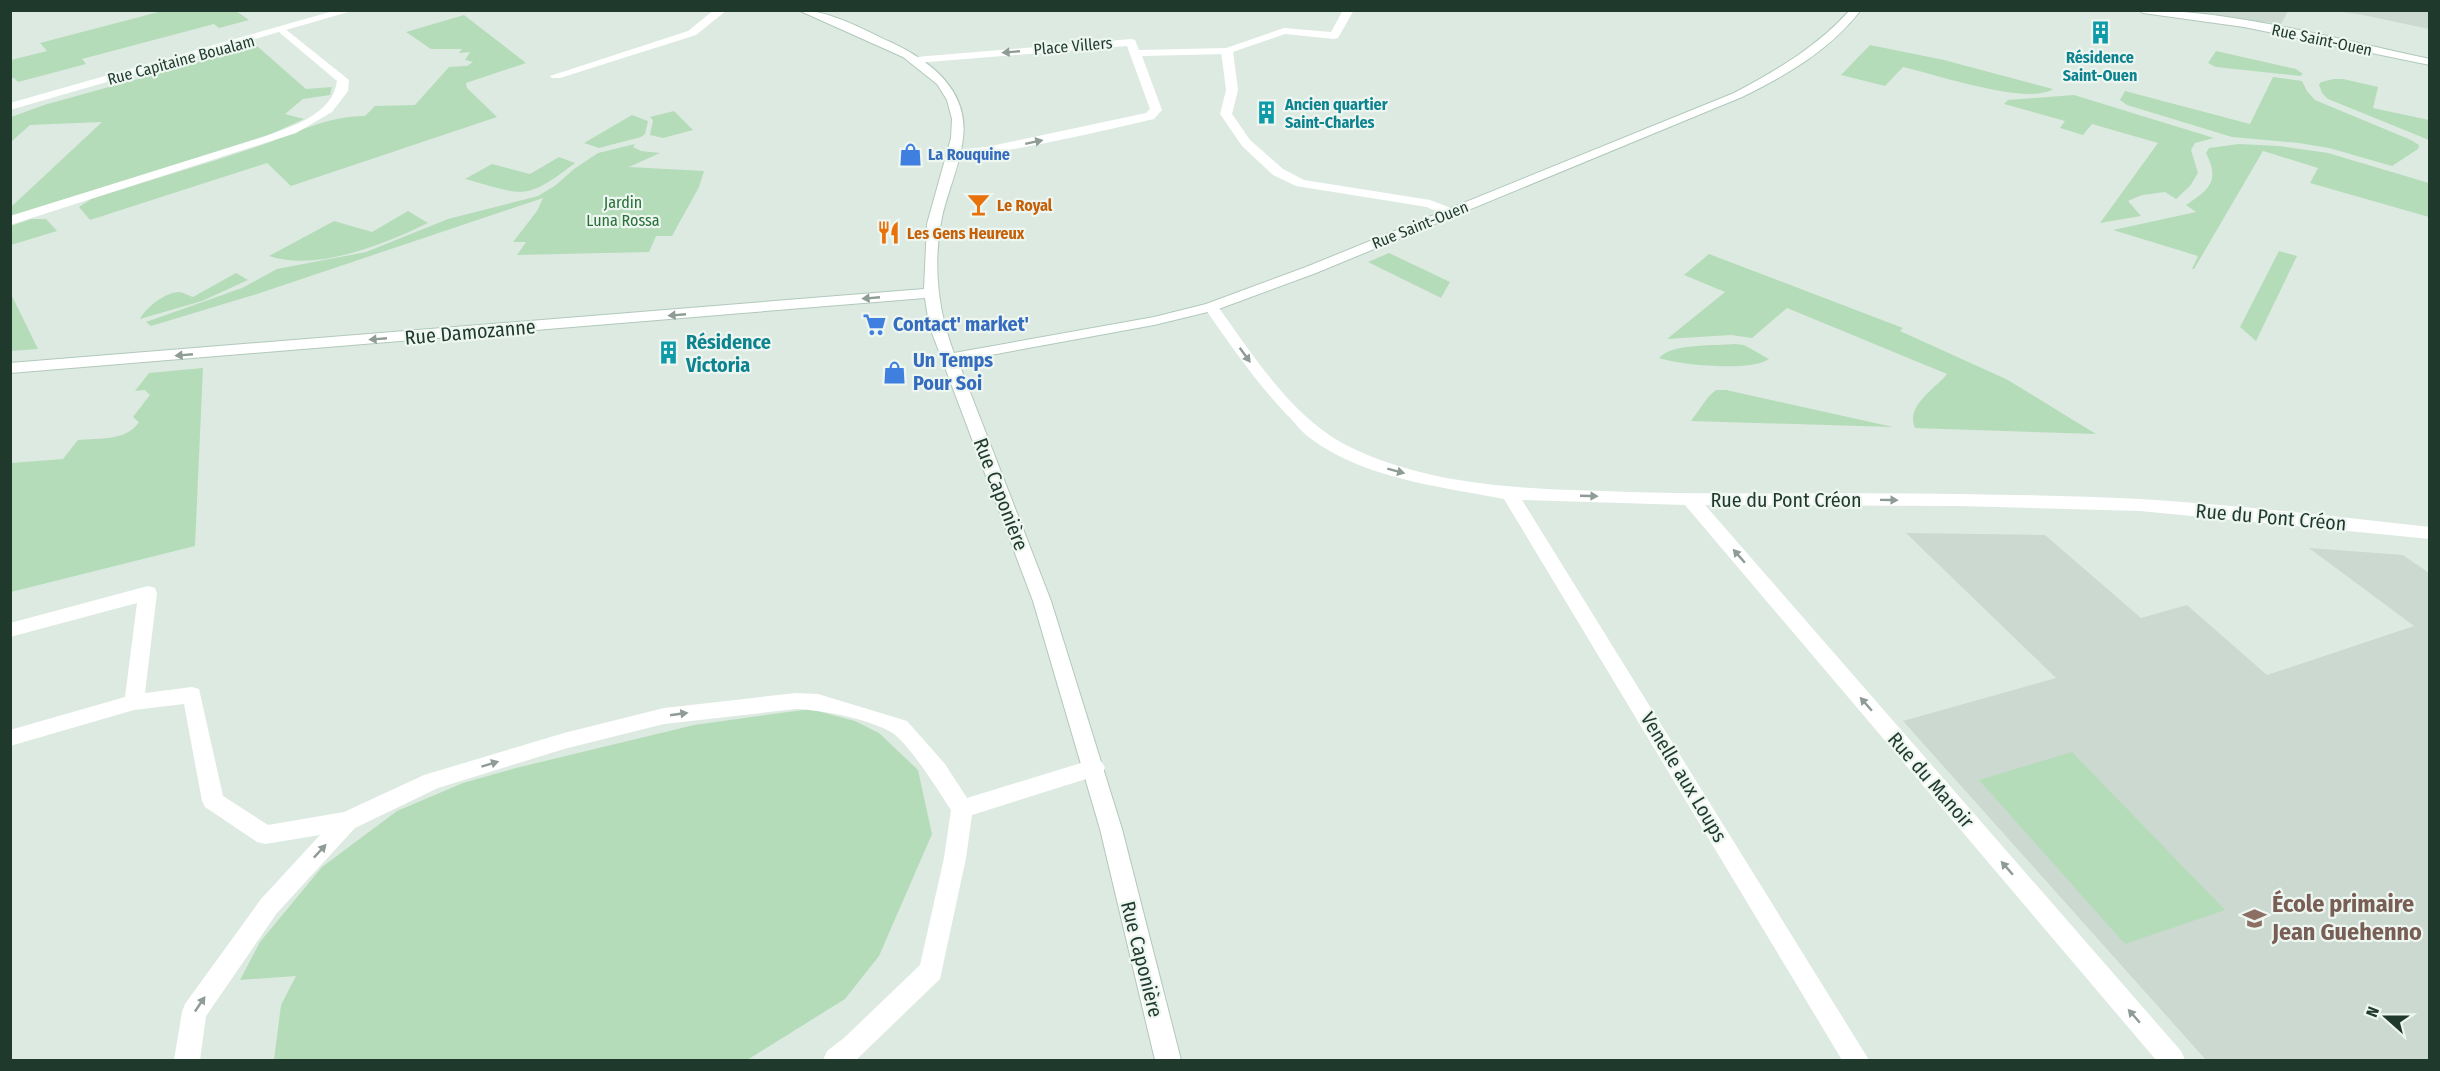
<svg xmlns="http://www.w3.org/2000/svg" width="2440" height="1071" font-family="'Fira Sans Condensed',sans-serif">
	<rect width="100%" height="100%" fill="#ddeae2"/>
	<g fill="#cbd9d0">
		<path d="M2180,11L2288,10V11L2281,24Z"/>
		<path d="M2335,11H2429V29L2363,15Z"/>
		<path d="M1906,533L2045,535L2141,618L2187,605L2267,675L2414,626L2309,548L2403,555L2429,573V1060H2206L1903,721L2056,678Z"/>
	</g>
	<g fill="#b5dcb8">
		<path d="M166,10L236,11L249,20L219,28L214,24L82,59L86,64L18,82L14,78H11V60L47,51L40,43Z"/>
		<path d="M464,15L526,63L466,83L467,88L497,117L291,186L267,163L90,220L79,207L91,199C147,181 203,165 259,146C295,134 326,116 365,116L375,106L415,105L449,67L467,66L473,62L465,60L470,52L459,53L462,49H431L406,32Z"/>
		<path d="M1870,45L1944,60L2053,89C2028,106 1934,74 1903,67L1885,86L1841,75Z"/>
		<path d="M257,46L306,89L332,87L330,95L303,99L285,114L304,119L271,134L11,217V207L102,122L30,125L11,142V117L44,105Z"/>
		<path d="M2216,51L2296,69L2303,74L2300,76L2216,67L2208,63Z"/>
		<path d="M2273,77L2302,81L2307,91L2315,100L2411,140L2419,145L2418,149L2392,166L2329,148L2299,143L2232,137L2127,105L2120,100L2125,91L2250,124Z"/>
		<path d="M2334,79H2343L2378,87L2373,108L2429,120V140L2328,99L2322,93L2319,85L2321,82Z"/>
		<path d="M2074,95L2214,138L2195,143L2191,150L2198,173L2190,186L2176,199L2165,192L2142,195L2128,201L2141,216L2100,223L2158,143L2092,124L2083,135L2060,128L2065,121L2004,104L2008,100Z"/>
		<path d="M674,111L693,130L663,138L650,135L653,120L650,117Z"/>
		<path d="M632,115L648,121L645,134L641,137L599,148L584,143Z"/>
		<path d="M635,144L633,147L641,151L660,153L629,167L704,171L699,187L672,236H656L649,252L517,255L526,242H513L537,211L543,198L257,294L151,326L146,322L242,288L277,269L366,252L448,219L538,196L556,185L574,169L598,153Z"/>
		<path d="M2239,144L2279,146L2328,153L2429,183V217L2310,183L2318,168L2263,151L2194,269H2192L2198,256L2113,230L2196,212L2186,205C2210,189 2220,181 2206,153L2209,148Z"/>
		<path d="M559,157L575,163C524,202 524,195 465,179L492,164L530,174Z"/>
		<path d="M408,211L428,223C384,244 318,272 269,256L334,221L372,232Z"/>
		<path d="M31,219H46L57,231L11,245V226Z"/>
		<path d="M2279,251L2297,256L2256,341L2240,327Z"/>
		<path d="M1389,253L1450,282L1441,298L1368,262Z"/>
		<path d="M1709,254L1903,328L1900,331L2008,380L2096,434L1915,428C1905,406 1935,389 1947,374L1787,308L1752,338L1731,335L1667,339L1725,292L1684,275Z"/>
		<path d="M236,273L248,280L202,301L140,319C146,307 166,292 179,292C183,292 189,296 193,297Z"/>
		<path d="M10,292L34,341L38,349L11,351Z"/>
		<path d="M1735,344L1744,345L1769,359C1750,372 1680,365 1659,358C1672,343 1715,346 1735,344Z"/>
		<path d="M203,368L195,546L11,592V463L63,459L78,440C99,438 127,441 139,422L133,417L150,395L145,390L135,391L149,373Z"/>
		<path d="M1716,390H1726L1893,427L1691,421L1709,396Z"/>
		<path d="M810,709L855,721L879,733L918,770L932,834L879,956L845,999L747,1060H274L281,1005L296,976L240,980L260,942L322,867L397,811L463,783L516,768L694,725Z"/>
		<path d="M2072,752L2225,910L2125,944L1979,780Z"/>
	</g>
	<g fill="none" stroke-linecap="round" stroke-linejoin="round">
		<defs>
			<g id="secondary">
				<path d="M798,10C828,10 861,28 888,41C928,59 969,89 963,138C960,167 946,194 941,222C933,267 938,311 954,353L1154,317L1206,304L1306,267L1734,93C1777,70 1817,47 1850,10H1861C1830,50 1787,75 1742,97L1316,273L1216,310L1154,325L958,361L1051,601L1122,829L1181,1060H1155L1100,829L1033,601L929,325L925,298L10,373V363L924,289L927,224L951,138L952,119L947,100L937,84L903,57Z"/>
				<path d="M2138,10C2235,10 2335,39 2430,59V65L2244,27L2143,13Z"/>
			</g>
		</defs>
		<use href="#secondary" stroke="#b0c9bb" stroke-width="2"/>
		<g fill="#fff" fill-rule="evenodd">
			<path d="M714,10H727L696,35L560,78H552L550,76L688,31Z"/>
			<path d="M1343,10H1354L1338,38L1334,39L1285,34L1227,54L1142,56L1162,110L1154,119C1128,125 961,165 949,154L955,150L986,147L1146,113L1150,109L1127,46L916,63L910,60L916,57L1131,39L1135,40L1139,50L1226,48L1284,28L1331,32Z"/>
			<path d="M284,28L349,80L348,91L332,112L296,133L10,225V216L266,136C293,126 333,114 337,81L280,33L279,31Z"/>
			<path d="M148,586L155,588L157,593L145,693L192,687L199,689L223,796L268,825L344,812L424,775L564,733L664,708L796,693L818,694L907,721L945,764L967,798L1094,759L1102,762L1105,768L1102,774L972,815L966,858L940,979L856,1060H823L827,1051L844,1038L920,965L944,858L951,810C940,793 908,742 891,732C868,719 823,710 796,709L664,724L564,749L438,788L355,828L277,913L206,1016L200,1060H174L182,1012L185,1004L261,899L320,835L265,844L257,842L205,807L202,801L184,704L134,710L10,746V730L125,697L137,603L10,637V623Z"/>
		</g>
		<g fill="#fff" fill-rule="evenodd">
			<path d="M337,10H355L10,110V103Z"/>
			<path d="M1227,48L1233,51L1238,90L1232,114L1250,140L1283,169L1304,180L1430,200L1456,210L1458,213L1456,216H1446L1427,207L1296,186L1273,175L1242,146L1220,114L1226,90L1221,51Z"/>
			<path d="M1211,303L1216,304C1254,356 1292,419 1352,448C1438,489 1537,489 1630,492C1740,495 1850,492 1960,494C2020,495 2080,496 2140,499C2237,505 2333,516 2430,527V539L2140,511L1957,506L1705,505L2181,1051L2185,1060H2156L1685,505L1522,500L1869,1060H1842L1504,499C1441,487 1362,478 1310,438C1301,432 1295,422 1287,415C1256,382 1230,345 1204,307Z"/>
		</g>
		<use href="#secondary" fill="#fff" fill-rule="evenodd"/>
	</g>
	<defs><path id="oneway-solid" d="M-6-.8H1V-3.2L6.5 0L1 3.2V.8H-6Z" transform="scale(1.5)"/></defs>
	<g fill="#8f9c96">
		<use href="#oneway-solid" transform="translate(1011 52) rotate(175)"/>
		<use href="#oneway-solid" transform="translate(1034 142) rotate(-12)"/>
		<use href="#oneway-solid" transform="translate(871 298) rotate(175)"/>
		<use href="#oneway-solid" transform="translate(677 315) rotate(175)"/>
		<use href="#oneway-solid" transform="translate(378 339) rotate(175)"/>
		<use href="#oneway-solid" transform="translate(184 355) rotate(175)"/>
		<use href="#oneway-solid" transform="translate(1245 355) rotate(54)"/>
		<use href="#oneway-solid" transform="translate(1396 471) rotate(15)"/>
		<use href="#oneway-solid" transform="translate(1589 496) rotate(2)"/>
		<use href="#oneway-solid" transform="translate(1889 500) rotate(1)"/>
		<use href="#oneway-solid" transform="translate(1739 556) rotate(-131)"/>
		<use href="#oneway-solid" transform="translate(1866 704) rotate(-131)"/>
		<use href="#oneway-solid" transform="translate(679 714) rotate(-8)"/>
		<use href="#oneway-solid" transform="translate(490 764) rotate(-17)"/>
		<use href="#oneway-solid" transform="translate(320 851) rotate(-47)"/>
		<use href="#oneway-solid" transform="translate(2007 868) rotate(-131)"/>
		<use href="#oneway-solid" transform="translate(200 1004) rotate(-56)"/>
		<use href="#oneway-solid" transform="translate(2134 1016) rotate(-131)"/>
	</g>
	<defs>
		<symbol id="building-bare" viewBox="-9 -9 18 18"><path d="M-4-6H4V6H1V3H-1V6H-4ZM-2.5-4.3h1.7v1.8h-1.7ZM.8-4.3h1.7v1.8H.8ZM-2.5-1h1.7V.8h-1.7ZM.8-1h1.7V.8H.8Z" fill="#0f9aa8" stroke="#edf6f0" stroke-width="2.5" paint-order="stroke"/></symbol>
		<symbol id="shop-bare" viewBox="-9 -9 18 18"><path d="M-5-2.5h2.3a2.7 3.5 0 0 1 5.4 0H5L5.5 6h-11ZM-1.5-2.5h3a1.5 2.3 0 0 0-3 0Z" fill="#3f7fe0" stroke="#edf6f0" stroke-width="2.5" paint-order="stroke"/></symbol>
		<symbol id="bar-bare" viewBox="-9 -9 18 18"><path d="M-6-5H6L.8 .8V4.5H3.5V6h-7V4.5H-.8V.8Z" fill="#e8710a" stroke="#edf6f0" stroke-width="2.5" paint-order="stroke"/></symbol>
		<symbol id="restaurant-bare" viewBox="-9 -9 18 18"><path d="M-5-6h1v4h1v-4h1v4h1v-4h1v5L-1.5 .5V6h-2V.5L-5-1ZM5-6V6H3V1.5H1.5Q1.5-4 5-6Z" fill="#e8710a" stroke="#edf6f0" stroke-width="2.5" paint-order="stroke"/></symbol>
		<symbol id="supermarket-bare" viewBox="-9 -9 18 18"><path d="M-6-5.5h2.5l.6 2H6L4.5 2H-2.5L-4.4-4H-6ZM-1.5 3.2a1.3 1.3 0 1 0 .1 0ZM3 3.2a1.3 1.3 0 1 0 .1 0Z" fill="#3f7fe0" stroke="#edf6f0" stroke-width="2.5" paint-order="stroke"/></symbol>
		<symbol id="school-bare" viewBox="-9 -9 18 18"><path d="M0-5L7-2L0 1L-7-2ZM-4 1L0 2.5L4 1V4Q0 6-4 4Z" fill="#8d6e63" stroke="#edf6f0" stroke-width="2.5" paint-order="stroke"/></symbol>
	</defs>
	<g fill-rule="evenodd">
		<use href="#building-bare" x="2084" y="16" width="33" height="33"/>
		<use href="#building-bare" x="1250" y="96" width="33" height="33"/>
		<use href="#shop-bare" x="894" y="138" width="33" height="33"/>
		<use href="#bar-bare" x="962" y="188" width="33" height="33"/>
		<use href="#restaurant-bare" x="872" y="216" width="33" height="33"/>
		<use href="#supermarket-bare" x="858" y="308" width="33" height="33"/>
		<use href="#building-bare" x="652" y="336" width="33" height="33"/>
		<use href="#shop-bare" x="878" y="356" width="33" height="33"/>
		<use href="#school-bare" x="2238" y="902" width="33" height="33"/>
	</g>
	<g text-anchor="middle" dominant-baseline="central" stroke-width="4.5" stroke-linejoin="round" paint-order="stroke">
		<g font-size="16" fill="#1f392d" stroke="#edf6f0">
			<text transform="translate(2322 40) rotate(12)">Rue Saint-Ouen</text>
			<text transform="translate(1073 46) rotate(-5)">Place Villers</text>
			<text transform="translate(181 60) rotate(-15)">Rue Capitaine Boualam</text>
			<text transform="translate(1420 225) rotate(-22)">Rue Saint-Ouen</text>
		</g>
		<g font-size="16" font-weight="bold" fill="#0d838f" stroke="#edf6f0">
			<text x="2100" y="57">Résidence<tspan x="2100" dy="18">Saint-Ouen</tspan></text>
			<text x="1285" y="104" text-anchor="start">Ancien quartier<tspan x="1285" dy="18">Saint-Charles</tspan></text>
		</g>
		<g font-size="16" font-weight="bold" fill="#366cbe" stroke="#edf6f0" text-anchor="start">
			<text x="928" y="154">La Rouquine</text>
		</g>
		<g font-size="16" fill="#287037" stroke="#edf6f0">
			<text x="623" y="202">Jardin<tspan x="623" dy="18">Luna Rossa</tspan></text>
		</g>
		<g font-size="16" font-weight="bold" fill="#c56008" stroke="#edf6f0" text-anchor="start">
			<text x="997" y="205">Le Royal</text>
			<text x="907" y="233">Les Gens Heureux</text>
		</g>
		<g font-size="20" font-weight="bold" fill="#366cbe" stroke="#edf6f0" text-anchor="start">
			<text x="893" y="324">Contact' market'</text>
			<text x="913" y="360">Un Temps<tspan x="913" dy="23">Pour Soi</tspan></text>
		</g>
		<g font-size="20" fill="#1f392d" stroke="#edf6f0">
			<text transform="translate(470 332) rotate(-5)">Rue Damozanne</text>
			<text transform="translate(1001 494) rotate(69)">Rue Caponière</text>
			<text x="1786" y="500">Rue du Pont Créon</text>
			<text transform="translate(2271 517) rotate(5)">Rue du Pont Créon</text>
			<text transform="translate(1684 777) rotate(59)">Venelle aux Loups</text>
			<text transform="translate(1931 780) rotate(49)">Rue du Manoir</text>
			<text transform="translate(1142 959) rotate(76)">Rue Caponière</text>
		</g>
		<g font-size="20" font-weight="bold" fill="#0d838f" stroke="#edf6f0" text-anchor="start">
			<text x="686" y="342">Résidence<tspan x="686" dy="23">Victoria</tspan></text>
		</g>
		<g font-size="24" font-weight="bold" fill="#785e54" stroke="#edf6f0" text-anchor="start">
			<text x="2272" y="904">École primaire<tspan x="2272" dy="28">Jean Guehenno</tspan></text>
		</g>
	</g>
	<rect width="2440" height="1071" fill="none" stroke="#1f392d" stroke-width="24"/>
	<g transform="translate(2386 1017) rotate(291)" stroke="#edf6f0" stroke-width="4.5" paint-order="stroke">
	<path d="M0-4.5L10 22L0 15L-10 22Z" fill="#1f392d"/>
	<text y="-9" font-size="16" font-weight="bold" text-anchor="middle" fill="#1f392d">N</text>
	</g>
</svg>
